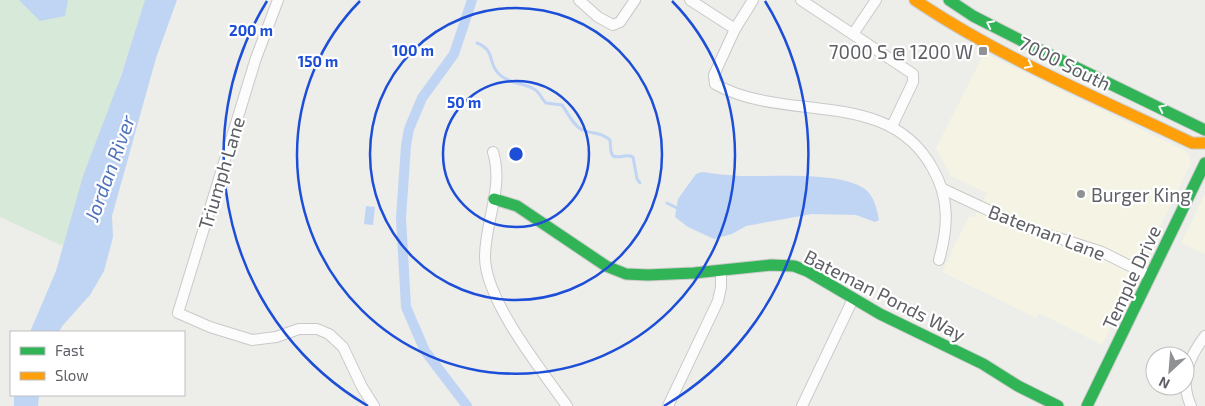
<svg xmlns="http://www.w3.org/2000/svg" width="1205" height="406" font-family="'Exo 2',sans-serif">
	<rect width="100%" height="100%" fill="#edede9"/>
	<g fill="#f5f4e4">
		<path d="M984,53L1184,150L1188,154L1191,163L1189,167L1102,345L1039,313L1036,318L942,272L969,216L974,218L987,193L951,176L936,148Z"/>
		<path d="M1205,194V254L1181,243Z"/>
	</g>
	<path fill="#d7e9d8" d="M0,0H146L63,246L0,217Z"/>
	<g fill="#c0d5f4">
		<path d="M19,0H68L65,16L40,21Z"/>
		<path d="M145,0H177L156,58L112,216L113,237L104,271L90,295L63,325L59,332H30L56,271L83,176L121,76Z"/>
		<path d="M702,172C715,174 727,175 740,176C772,177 839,171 865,189C874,196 877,209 879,220L875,222L856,215L812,214L746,226L732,234L714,239L688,227L675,217L678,199L696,174Z"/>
		<path d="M366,206L375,207L373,225L364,224Z"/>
		<path d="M14,395H39L38,406H14Z"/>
	</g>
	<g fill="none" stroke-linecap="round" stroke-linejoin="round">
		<g stroke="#c0d5f4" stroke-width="3">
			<path d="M477,43C496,51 487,61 498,73C508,84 522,82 534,89C540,92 541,99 546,103L562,105C568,113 574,127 583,130C594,135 599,131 610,140L611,152L613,156C620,159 626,153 633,157L637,179L640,183"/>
			<path d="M667,203L677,208"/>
		</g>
		<path stroke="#c0d5f4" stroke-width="10" d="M467,406L425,351L406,307L401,218L406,145L409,129L422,98L454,54L472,0"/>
		<defs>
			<g id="street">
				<path d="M278,0L256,58L178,313L210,327L252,340L276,337L299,329H317L329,334L343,347L362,387L374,406"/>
				<path d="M579,0L598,17L613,25L620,22L635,0"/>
				<path d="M690,0L735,29"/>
				<path d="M753,0L735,29L714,75L715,84C786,124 888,86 933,169C950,199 948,228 939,260"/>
				<path d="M801,0L913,74V82L892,126"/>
				<path d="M853,34L876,0"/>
				<path d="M493,152C504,188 485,221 485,257C485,300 542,371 567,406"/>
				<path d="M943,189L1024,227L1102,252L1150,276"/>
				<path d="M668,406L718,301L721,287V271"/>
				<path d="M802,406L853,299"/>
				<path d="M1191,406C1179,380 1189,357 1205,336"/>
			</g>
			<g id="fast">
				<path d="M949,0L973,16L1032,46L1205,130"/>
				<path d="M494,199L517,206L606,266L626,274L648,275L694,273L771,265L794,266L807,271L880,314L983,364L1018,386L1058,406"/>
				<path d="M1087,406L1205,163"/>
			</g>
			<path id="slow" d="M915,0C1001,58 1098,98 1192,143H1205"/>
		</defs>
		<use href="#street" stroke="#c9c9c9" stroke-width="12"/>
		<use href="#fast" stroke="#cacbcb" stroke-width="13"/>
		<use href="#slow" stroke="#cacbcb" stroke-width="13"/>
		<use href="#street" stroke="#fcfcfc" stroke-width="10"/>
		<use href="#fast" stroke="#30b455" stroke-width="11"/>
		<use href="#slow" stroke="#ff9f0a" stroke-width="11"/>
	</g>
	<defs><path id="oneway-chevron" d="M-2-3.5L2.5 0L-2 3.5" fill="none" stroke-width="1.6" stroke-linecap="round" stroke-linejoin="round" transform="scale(1.25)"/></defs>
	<g stroke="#fff">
		<use href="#oneway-chevron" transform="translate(990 24) rotate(-153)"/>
		<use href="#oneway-chevron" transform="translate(1029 65) rotate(26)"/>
		<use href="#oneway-chevron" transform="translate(1162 108) rotate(-154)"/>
	</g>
	<g fill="none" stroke="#1d4ed8" stroke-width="2.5">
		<circle cx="516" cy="154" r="73"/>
		<circle cx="516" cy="154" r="146"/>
		<path d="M672 1A219 219 0 1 1 360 1"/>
		<path d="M368 406A292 292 0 0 1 267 1M765 1A292 292 0 0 1 664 406"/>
	</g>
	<g fill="#909194" stroke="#fff" stroke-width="2">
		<rect x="978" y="46" width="10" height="10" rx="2.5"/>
		<circle cx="1081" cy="194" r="5"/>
	</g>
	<g text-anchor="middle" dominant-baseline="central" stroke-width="4.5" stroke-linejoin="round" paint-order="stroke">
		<g font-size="19" fill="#5e6066" stroke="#fff" text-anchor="end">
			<text x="973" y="51">7000 S @ 1200 W</text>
			<text x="1091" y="194" text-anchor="start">Burger King</text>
		</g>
		<g font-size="19" fill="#5e6066" stroke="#fff">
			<text transform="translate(1065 63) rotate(26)">7000 South</text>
			<text transform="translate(221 173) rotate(-73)">Triumph Lane</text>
			<text transform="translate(1047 232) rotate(21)">Bateman Lane</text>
			<text transform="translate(1131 277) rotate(-65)">Temple Drive</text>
			<text transform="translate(885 295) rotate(27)">Bateman Ponds Way</text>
		</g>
		<g font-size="20" font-style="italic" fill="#5073bc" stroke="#fff">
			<text transform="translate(109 168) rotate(-70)">Jordan River</text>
		</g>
	</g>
	<circle cx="516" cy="154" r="8" fill="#1d4ed8" stroke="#fff" stroke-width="2.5"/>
	<g font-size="15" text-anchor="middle" font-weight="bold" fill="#1d4ed8" stroke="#fff" stroke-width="4.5" stroke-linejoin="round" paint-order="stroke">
		<text x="251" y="36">200 m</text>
		<text x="413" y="56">100 m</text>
		<text x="318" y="67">150 m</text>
		<text x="464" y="108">50 m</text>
	</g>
	<rect x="10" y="331" width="175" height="65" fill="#ffffff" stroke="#bfbfc2"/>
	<rect x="20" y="347" width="25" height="8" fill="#30b455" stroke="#bfbfc2"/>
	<text x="55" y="356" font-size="15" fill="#5e6066">Fast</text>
	<rect x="20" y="372" width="25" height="8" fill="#ff9f0a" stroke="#bfbfc2"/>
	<text x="55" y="381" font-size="15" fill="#5e6066">Slow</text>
	<g transform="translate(1170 371) rotate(206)"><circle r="24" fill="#ffffff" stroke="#bfbfc2"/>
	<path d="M0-4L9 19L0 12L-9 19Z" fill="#909194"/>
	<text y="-8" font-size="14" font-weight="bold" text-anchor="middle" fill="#5e6066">N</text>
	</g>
</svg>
